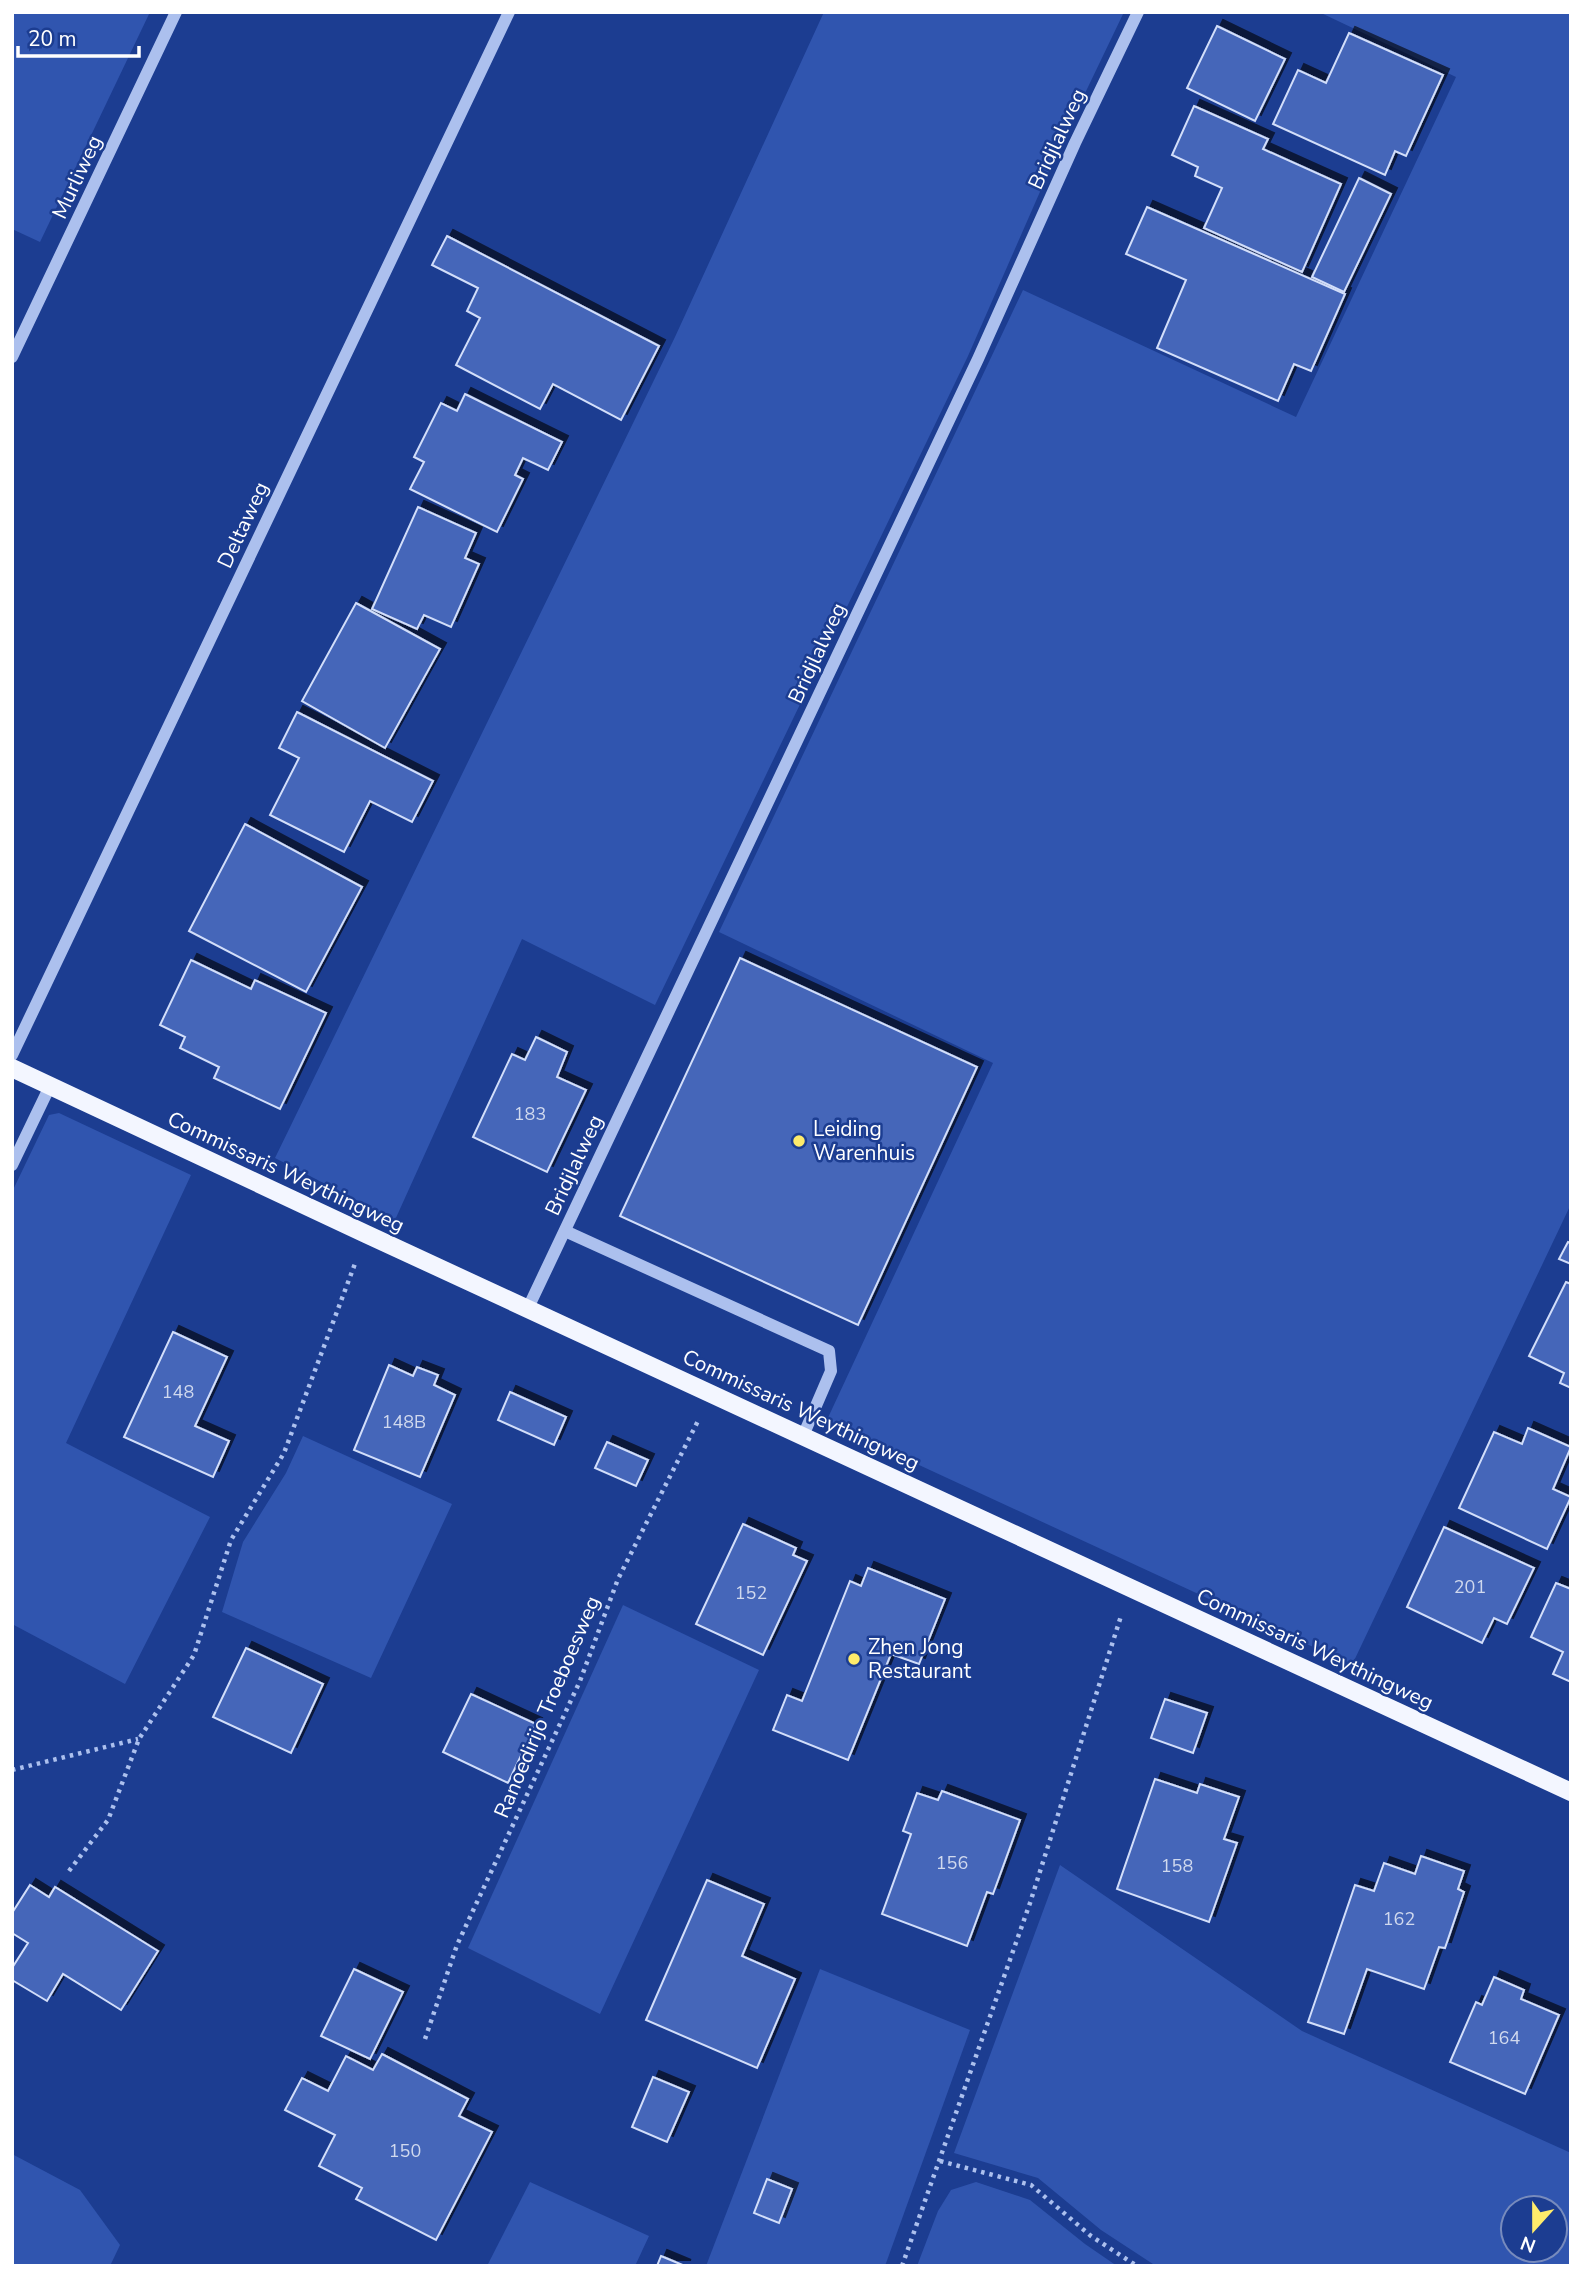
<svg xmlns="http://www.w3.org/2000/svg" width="1583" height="2278" font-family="'Nunito Sans',sans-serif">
	<defs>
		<filter id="shadow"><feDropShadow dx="6" dy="-6" stdDeviation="0" flood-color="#0009"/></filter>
	</defs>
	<rect width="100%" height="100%" fill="#1c3d91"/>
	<g fill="#3055af" fill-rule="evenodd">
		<path d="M12,12H150L40,242L12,229Z"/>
		<path d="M824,12H1124L1064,137L968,356L655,1005L522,939L395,1220L275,1158L675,337Z"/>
		<path d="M1319,12H1571V1204L1352,1665L826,1422L993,1063L719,932L1023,290L1296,417L1456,77Z"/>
		<path d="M59,1113L191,1175L66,1443L210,1517L125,1684L12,1624V1192L49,1115Z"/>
		<path d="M303,1436L452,1504L371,1678L222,1612L243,1542L286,1473Z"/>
		<path d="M623,1605L759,1670L600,2014L468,1948Z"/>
		<path d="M1060,1865L1302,2031L1571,2153V2266H1156L1101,2230L1038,2178L954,2153ZM1513,2208H1555V2250H1513Z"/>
		<path d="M820,1969L970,2030L885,2266H706Z"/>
		<path d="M12,2154L80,2190L120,2245L110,2266H12Z"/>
		<path d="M530,2182L649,2236L635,2266H487Z"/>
		<path d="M976,2182L1030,2200L1085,2244L1117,2266H917L938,2211L951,2190Z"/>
	</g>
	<g fill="#4566b9" stroke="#d2defa" stroke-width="2" filter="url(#shadow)">
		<path d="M1217,26L1285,59L1255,121L1187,88Z"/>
		<path d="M1349,33L1443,75L1406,156L1395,151L1385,175L1273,124L1298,70L1326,83Z"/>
		<path d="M1194,106L1268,139L1263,149L1341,184L1302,272L1204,228L1222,188L1195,176L1198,167L1172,155Z"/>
		<path d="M1359,178L1391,194L1344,292L1312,277Z"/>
		<path d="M1147,207L1345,294L1311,371L1294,364L1278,401L1157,348L1186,280L1126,254Z"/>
		<path d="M447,236L659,346L621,420L553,384L540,409L456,365L480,318L467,311L478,288L432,265Z"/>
		<path d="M465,394L562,442L548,470L523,458L515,475L523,479L497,532L410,489L424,462L414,457L441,403L457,411Z"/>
		<path d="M418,507L476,533L465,558L479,564L451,627L424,615L417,629L372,609Z"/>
		<path d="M356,603L440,649L385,748L302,701Z"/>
		<path d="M297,712L433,781L412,822L370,801L344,852L270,815L299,758L279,748Z"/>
		<path d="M245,824L362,887L306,992L189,931Z"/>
		<path d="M740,958L977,1067L858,1325L620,1216Z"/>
		<path d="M191,960L251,989L255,980L326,1013L280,1109L214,1078L219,1067L180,1048L185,1037L160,1025Z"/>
		<path d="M536,1037L567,1052L557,1077L586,1090L547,1172L473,1137L512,1054L525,1060Z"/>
		<path d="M1568,1242L1571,1243V1264L1559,1259Z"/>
		<path d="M1566,1282L1571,1284V1388L1560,1383L1564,1373L1529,1356Z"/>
		<path d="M173,1332L227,1357L195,1426L229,1441L213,1477L124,1437Z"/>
		<path d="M389,1365L413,1376L417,1367L438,1375L434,1385L455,1395L420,1477L354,1450Z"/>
		<path d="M510,1392L566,1417L554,1445L498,1420Z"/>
		<path d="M1528,1428L1571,1447L1553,1489L1571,1497L1547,1549L1459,1508L1494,1432L1522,1444Z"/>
		<path d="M607,1442L648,1460L636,1486L595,1468Z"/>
		<path d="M743,1524L796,1548L793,1555L807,1561L763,1655L696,1624Z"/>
		<path d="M1444,1527L1534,1568L1507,1624L1494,1618L1482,1643L1407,1607Z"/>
		<path d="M868,1568L945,1599L919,1664L891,1654L848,1760L773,1730L787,1695L802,1701L850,1581L861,1586Z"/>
		<path d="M1556,1583L1571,1589V1682L1553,1674L1563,1652L1531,1637Z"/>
		<path d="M246,1648L323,1684L291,1753L213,1717Z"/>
		<path d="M471,1694L536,1724L508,1783L443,1752Z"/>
		<path d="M1165,1699L1207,1713L1193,1753L1151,1738Z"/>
		<path d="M1155,1779L1197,1793L1200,1784L1239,1797L1224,1839L1237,1843L1209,1922L1117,1889Z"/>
		<path d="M942,1791L1020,1820L993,1894L987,1892L967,1946L882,1914L911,1834L903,1831L917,1793L938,1800Z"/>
		<path d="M1421,1856L1464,1871L1458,1889L1464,1892L1445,1948L1439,1947L1424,1989L1367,1969L1344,2034L1308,2022L1355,1885L1374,1891L1384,1863L1415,1874Z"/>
		<path d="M707,1880L764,1904L742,1956L795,1979L757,2068L646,2020Z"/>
		<path d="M30,1885L49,1897L55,1887L158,1951L121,2010L63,1974L47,2001L12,1980V1968L28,1943L12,1933V1913Z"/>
		<path d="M354,1969L403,1992L370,2059L321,2036Z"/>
		<path d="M1494,1977L1524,1990L1521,1999L1559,2015L1525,2094L1450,2062L1476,2002L1482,2005Z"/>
		<path d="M382,2054L468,2099L459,2116L492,2132L436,2240L356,2199L362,2188L319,2166L335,2135L285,2110L302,2078L328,2091L346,2056L373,2070Z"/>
		<path d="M653,2077L689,2092L667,2142L632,2127Z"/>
		<path d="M767,2179L792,2189L779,2223L754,2213Z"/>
		<path d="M661,2256L685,2266H657Z"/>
	</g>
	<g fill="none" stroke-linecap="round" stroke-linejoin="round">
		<g stroke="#acc0ee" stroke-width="4.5" stroke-dasharray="3.5 5" stroke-linecap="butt">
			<path d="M12,1770L138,1739"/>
			<path d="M69,1871L108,1820L139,1739L194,1655L231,1540L284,1453L356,1261"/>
			<path d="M425,2039L457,1945L580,1681L618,1579L699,1419"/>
			<path d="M940,2161L1031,2185L1091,2236L1137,2266"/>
			<path d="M902,2266L1030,1903L1121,1616"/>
		</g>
		<g stroke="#acc0ee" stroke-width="12">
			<path d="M12,357L176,12"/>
			<path d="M12,1055L509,12"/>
			<path d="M12,1165L50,1086"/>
			<path d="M565,1231L829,1351L831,1371L803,1436"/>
			<path d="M528,1308L978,359L1075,143L1138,12"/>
		</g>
		<path stroke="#f3f6ff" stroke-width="18" d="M12,1068L366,1234L1571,1792"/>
	</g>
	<g fill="#feeb6b" stroke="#1c3d91" stroke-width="2.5">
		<circle cx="799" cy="1141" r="7"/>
		<circle cx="854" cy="1659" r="7"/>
	</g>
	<g text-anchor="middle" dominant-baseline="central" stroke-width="5" stroke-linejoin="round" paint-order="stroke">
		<g font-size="18" fill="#d0d9ee">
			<text x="530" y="1114">183</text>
			<text x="178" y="1392">148</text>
			<text x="404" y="1422">148B</text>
			<text x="1470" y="1587">201</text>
			<text x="751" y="1593">152</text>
			<text x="952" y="1863">156</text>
			<text x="1177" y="1866">158</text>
			<text x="1399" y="1919">162</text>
			<text x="1504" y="2038">164</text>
			<text x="405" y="2151">150</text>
		</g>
		<g font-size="21" fill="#fff" stroke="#1c3d91">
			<text transform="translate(1057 139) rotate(-65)">Bridjlalweg</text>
			<text transform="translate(77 177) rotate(-65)">Murliweg</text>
			<text transform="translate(243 525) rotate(-65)">Deltaweg</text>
			<text transform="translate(817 653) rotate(-65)">Bridjlalweg</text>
			<text transform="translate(574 1165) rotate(-65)">Bridjlalweg</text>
			<text transform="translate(286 1172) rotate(25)">Commissaris Weythingweg</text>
			<text transform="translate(801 1410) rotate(25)">Commissaris Weythingweg</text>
			<text transform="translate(1315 1649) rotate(25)">Commissaris Weythingweg</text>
			<text transform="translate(547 1707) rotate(-67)">Ranoedirijo Troeboesweg</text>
		</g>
		<g font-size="21" fill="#fff" stroke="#1c3d91" text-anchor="start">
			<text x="813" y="1129">Leiding<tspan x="813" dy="24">Warenhuis</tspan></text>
			<text x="868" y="1647">Zhen Jong<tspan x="868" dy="24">Restaurant</tspan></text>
		</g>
	</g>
	<rect width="1583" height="2278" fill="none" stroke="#ffffff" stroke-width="28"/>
	<g transform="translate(1534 2229) rotate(201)"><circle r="33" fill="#1c3d91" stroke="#778bbd" stroke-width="2"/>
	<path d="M0-5L12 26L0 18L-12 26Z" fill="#feeb6b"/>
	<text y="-10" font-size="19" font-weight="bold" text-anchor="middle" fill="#ffffff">N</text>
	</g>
	<path d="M18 46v10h121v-10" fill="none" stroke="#ffffff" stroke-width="3.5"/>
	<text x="28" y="46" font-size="21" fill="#ffffff" stroke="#1c3d91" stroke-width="5" paint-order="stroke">20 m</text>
</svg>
